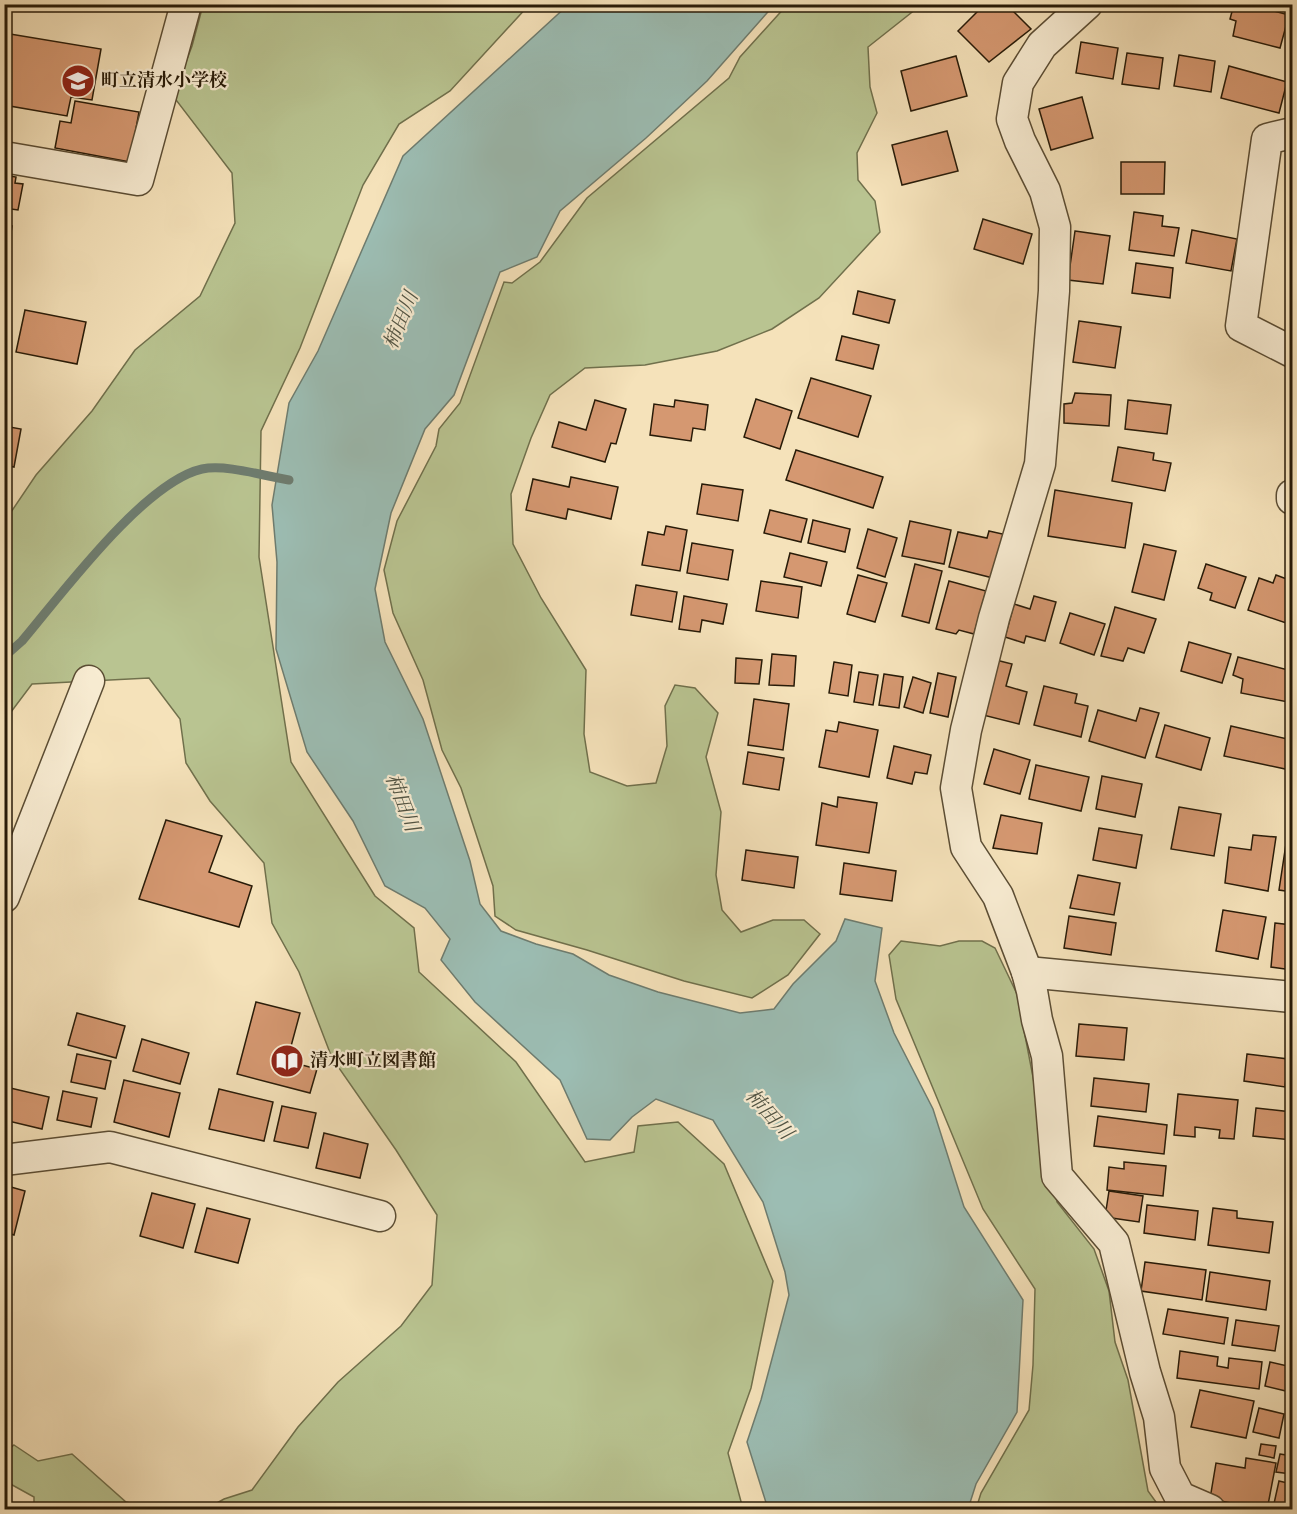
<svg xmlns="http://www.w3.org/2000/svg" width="1297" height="1514" font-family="Vollkorn,'Noto Serif JP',serif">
	<rect width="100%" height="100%" fill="#f5e2ba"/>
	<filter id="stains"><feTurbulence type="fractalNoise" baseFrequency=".00333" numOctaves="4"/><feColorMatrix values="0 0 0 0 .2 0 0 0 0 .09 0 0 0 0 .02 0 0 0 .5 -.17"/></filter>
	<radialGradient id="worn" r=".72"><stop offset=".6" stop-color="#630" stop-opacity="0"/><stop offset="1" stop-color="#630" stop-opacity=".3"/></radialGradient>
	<g fill="#b9c491" stroke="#70704c" stroke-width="1.5">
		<path d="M203,5H529L450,91L399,124L363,185L300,348L261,431L259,557L291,762L375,896L414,928L419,972L516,1062L585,1162L634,1152L638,1126L678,1122L724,1164L773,1281L751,1388L728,1453L743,1509H206L224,1499L252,1490L298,1427L338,1382L401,1326L432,1285L437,1215L396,1150L332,1058L299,972L272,923L264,863L210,801L186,763L180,719L149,678L32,684L5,720V521L36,475L92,411L135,350L200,296L235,223L232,173L173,96L192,46Z"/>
		<path d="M787,5H921L868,47L870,87L877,113L857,153L858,180L875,201L880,232L819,298L772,329L717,351L645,365L585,368L550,395L531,438L511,494L513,544L541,598L586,670L584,734L590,772L627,786L656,783L667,746L665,706L675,685L695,688L718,713L706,757L721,812L716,875L722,910L741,932L773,920H804L820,934L788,975L752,998L684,981L587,950L516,930L495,916L493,886L461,788L442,750L423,680L393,613L384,570L397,521L436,446L439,429L460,403L504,282L512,283L540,262L587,198L729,78L740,57Z"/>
		<path d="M901,941L940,946L959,941H982L995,948L1017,994L1057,1202L1094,1249L1109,1291L1115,1342L1128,1380L1148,1491L1161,1509H976L981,1493L1029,1410L1033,1365L1035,1289L983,1209L896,999L889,955Z"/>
		<path d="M14,1445L38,1461L72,1454L126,1502L153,1509H34V1497L5,1481V1452Z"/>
	</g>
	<path fill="#9cbdb3" stroke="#6e7c6f" stroke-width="1.5" d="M568,5H774L707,81L646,138L560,211L537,257L500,272L454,395L425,429L391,513L375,589L385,642L423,719L470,861L480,904L501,931L536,944L573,954L609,975L658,992L740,1013L774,1009L793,984L836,941L845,919L882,928L875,981L894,1033L933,1109L964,1207L1023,1300L1017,1412L976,1484L968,1509H768L747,1442L761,1400L789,1295L785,1272L763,1202L713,1120L656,1099L632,1117L610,1140L587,1139L560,1080L475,1002L441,960L450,939L425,908L385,886L353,821L307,752L276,649L277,562L272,505L289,403L318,351L403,156Z"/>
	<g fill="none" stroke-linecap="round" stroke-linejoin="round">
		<path stroke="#6e7c6f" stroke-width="9" d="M4,657L22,641C61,595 144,482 202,469C226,464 264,476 289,480"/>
	</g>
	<g fill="#d59871" stroke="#281b08" stroke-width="1.5">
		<path d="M985,4H1006L1031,29L989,62L958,31Z"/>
		<path d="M1234,4H1247L1289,15L1280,48L1233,36L1236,21L1230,19Z"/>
		<path d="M4,33L101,49L92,100L71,97L67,116L4,105Z"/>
		<path d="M1081,42L1118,48L1113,79L1076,73Z"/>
		<path d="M1127,53L1163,58L1159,89L1122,84Z"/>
		<path d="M1179,55L1215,61L1211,92L1174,86Z"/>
		<path d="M956,56L967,96L911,111L901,71Z"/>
		<path d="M1229,66L1287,82L1279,113L1221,98Z"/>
		<path d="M1082,97L1093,138L1051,150L1039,109Z"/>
		<path d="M75,101L139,112L130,162L55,148L60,121L71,123Z"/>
		<path d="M947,131L958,171L902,185L892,145Z"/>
		<path d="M1121,162H1165L1164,194H1121Z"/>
		<path d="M4,175L16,177L15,183L23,184L18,210L4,208Z"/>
		<path d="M1134,212L1163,216L1162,226L1179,228L1174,256L1129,250Z"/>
		<path d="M4,217H8L7,226H12L8,253L4,252Z"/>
		<path d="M983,219L1032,234L1023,264L974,249Z"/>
		<path d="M1192,230L1237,239L1231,271L1186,263Z"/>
		<path d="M1075,231L1110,236L1103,284L1068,280Z"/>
		<path d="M1136,263L1173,268L1170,298L1132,293Z"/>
		<path d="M858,291L895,300L889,323L853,314Z"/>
		<path d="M25,310L86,322L77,364L16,352Z"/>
		<path d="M1079,321L1121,327L1115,368L1073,362Z"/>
		<path d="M842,336L879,345L873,369L836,360Z"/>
		<path d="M811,378L871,396L858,437L798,418Z"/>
		<path d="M1075,393L1111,395L1109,426L1064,423V404L1072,403Z"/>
		<path d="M756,399L792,411L780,449L744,437Z"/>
		<path d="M595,400L626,409L616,444L611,443L605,462L552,447L559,422L586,430Z"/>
		<path d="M675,400L708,405L705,430L693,428L691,441L650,435L654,404L674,407Z"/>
		<path d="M1128,400L1171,405L1167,434L1125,429Z"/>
		<path d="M4,426L21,429L14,467L4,465Z"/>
		<path d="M1118,447L1154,453L1153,460L1171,463L1165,491L1112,481Z"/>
		<path d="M796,450L883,477L873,508L786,480Z"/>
		<path d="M571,477L618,487L611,519L568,509L566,519L526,510L533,479L569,487Z"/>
		<path d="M702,484L743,490L738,521L697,514Z"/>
		<path d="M1055,490L1132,503L1125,548L1048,536Z"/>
		<path d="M770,510L807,519L801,542L764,533Z"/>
		<path d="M813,520L850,529L845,552L808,543Z"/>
		<path d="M910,521L951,530L944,564L902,556Z"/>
		<path d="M666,526L687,530L680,571L642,565L648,532L664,535Z"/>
		<path d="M868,529L897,538L885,577L857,568Z"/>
		<path d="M989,531L1007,535L997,579L949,567L958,532L987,538Z"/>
		<path d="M692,543L733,550L728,580L687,573Z"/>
		<path d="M1144,544L1176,551L1164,600L1132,592Z"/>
		<path d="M790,553L827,562L821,586L784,577Z"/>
		<path d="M915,564L942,571L929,623L902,616Z"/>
		<path d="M1206,564L1246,577L1235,608L1210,600L1212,593L1198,588Z"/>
		<path d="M858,575L887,583L875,622L847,614Z"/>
		<path d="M1276,575L1292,581V625L1248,610L1259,578L1273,583Z"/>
		<path d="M761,581L802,587L798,618L756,611Z"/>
		<path d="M949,581L986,591L974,634L959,630L956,634L936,629Z"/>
		<path d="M636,585L677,592L672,622L631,615Z"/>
		<path d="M684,596L727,604L723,624L702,620L700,632L679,629Z"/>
		<path d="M1034,596L1056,602L1045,641L1026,636L1024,643L1005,637L1014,604L1030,609Z"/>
		<path d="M1115,607L1156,619L1144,653L1128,648L1123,661L1101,656Z"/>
		<path d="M1070,613L1105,624L1094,655L1060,643Z"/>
		<path d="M1189,642L1231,654L1222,683L1181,671Z"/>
		<path d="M772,654L796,656L794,686L769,685Z"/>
		<path d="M1238,657L1292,671V685L1288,702L1241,693L1243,679L1233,675Z"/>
		<path d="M736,658L762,660L759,684L735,683Z"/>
		<path d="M996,660L1012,664L1006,686L1027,692L1019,724L983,715Z"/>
		<path d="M834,662L852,665L848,696L829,693Z"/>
		<path d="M859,672L878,675L873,705L854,702Z"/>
		<path d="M938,673L956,677L948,717L930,713Z"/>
		<path d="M884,674L903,677L899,708L879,705Z"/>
		<path d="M913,677L931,683L923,713L904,707Z"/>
		<path d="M1044,686L1077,694L1075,703L1088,706L1081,737L1034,725Z"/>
		<path d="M754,699L789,704L783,750L748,745Z"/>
		<path d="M1140,708L1159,713L1145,758L1089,741L1098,710L1136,721Z"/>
		<path d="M839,722L878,730L869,777L819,767L826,730L837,732Z"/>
		<path d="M1165,725L1210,738L1201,770L1156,757Z"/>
		<path d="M1231,726L1292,740V757L1290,770L1224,756Z"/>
		<path d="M894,746L931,755L927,774L915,772L912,784L887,778Z"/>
		<path d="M994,749L1030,760L1020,794L984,784Z"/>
		<path d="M748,752L784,758L779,790L743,784Z"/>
		<path d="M1036,765L1089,777L1081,811L1029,799Z"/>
		<path d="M1102,776L1142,784L1135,817L1096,809Z"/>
		<path d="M838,797L877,803L869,853L816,845L822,803L837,807Z"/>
		<path d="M1179,807L1221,814L1214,856L1171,849Z"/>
		<path d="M1001,815L1042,823L1037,854L993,848Z"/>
		<path d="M166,820L222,836L209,872L252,886L239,927L139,899Z"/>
		<path d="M1289,824H1292V892L1279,890Z"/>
		<path d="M1099,828L1142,835L1136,868L1093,860Z"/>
		<path d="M1253,835L1276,837L1268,891L1225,883L1229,847L1251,850Z"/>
		<path d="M746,850L798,857L794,888L742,880Z"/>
		<path d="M844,863L896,871L892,901L840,894Z"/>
		<path d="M1078,875L1120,883L1114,915L1070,908Z"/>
		<path d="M1223,910L1266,917L1258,959L1216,951Z"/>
		<path d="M1069,916L1116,923L1111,955L1064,948Z"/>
		<path d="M1275,923L1292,925V970L1271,967Z"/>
		<path d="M256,1002L300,1013L287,1061L317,1069L310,1093L237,1074Z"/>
		<path d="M77,1013L125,1026L116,1058L68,1045Z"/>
		<path d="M1079,1024L1127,1028L1124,1060L1076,1056Z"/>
		<path d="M142,1039L189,1053L180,1084L133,1071Z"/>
		<path d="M77,1054L111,1061L105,1089L71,1082Z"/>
		<path d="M1247,1054L1288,1059L1285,1087L1244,1081Z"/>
		<path d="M1094,1078L1149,1084L1146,1112L1091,1106Z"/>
		<path d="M124,1080L180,1093L169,1137L114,1122Z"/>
		<path d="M6,1087L49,1097L42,1129L4,1120Z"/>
		<path d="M219,1089L273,1102L264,1141L209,1129Z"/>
		<path d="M63,1091L97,1098L91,1127L57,1120Z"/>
		<path d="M1178,1094L1238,1100L1234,1139L1219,1138L1220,1130L1195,1127V1137L1174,1135Z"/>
		<path d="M282,1106L316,1113L308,1148L274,1141Z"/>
		<path d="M1256,1108L1292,1112V1140L1253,1136Z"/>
		<path d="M1098,1116L1167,1125L1164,1154L1094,1146Z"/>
		<path d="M324,1133L368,1144L360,1178L316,1168Z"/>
		<path d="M1124,1162L1166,1166L1163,1196L1107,1190L1109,1167L1124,1169Z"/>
		<path d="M4,1185L25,1191L14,1235L4,1232Z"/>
		<path d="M1109,1191L1143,1196L1139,1222L1105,1217Z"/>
		<path d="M152,1193L195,1204L183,1248L140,1236Z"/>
		<path d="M1147,1205L1198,1211L1195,1240L1144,1233Z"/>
		<path d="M207,1208L250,1219L238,1263L195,1252Z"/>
		<path d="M1213,1208L1237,1211V1218L1273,1222L1269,1253L1208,1245Z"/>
		<path d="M1145,1262L1206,1270L1202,1300L1141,1291Z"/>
		<path d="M1210,1272L1270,1281L1266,1310L1206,1301Z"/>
		<path d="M1168,1309L1228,1318L1224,1344L1163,1334Z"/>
		<path d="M1236,1320L1279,1326L1275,1351L1232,1345Z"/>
		<path d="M1287,1340L1292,1341V1356L1286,1355Z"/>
		<path d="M1180,1351L1218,1357L1217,1366L1228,1368L1229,1358L1262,1362L1259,1389L1177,1378Z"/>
		<path d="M1270,1362L1292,1367L1290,1392L1265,1386Z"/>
		<path d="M1200,1390L1254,1401L1246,1438L1191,1427Z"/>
		<path d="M1259,1408L1284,1414L1279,1438L1253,1432Z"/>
		<path d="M1261,1444L1276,1446L1274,1458L1259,1455Z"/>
		<path d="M1280,1454L1292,1456L1291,1474L1276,1472Z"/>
		<path d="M1246,1458L1276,1463L1267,1510L1210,1499L1216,1463L1245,1468Z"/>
		<path d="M1279,1481L1292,1484V1510L1273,1508Z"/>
	</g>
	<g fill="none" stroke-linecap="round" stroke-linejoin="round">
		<defs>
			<g id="street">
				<path d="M1087,4L1042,45L1018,83L1012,119L1020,141L1045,191L1055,227L1054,291L1040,464L994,618L966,730L956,788L966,847L998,896L1027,972L1032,991L1037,1020L1047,1056L1057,1176L1114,1243L1145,1372L1159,1417L1165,1468L1180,1497L1210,1510"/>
				<path d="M1292,133L1267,139L1241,326L1292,352"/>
				<path d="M4,157L138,180L186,4"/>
				<path d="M1292,495V499"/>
				<path d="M4,897L89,681"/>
				<path d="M1027,972L1292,997"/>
				<path d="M4,1160L110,1147L380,1216"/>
			</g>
		</defs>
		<use href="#street" stroke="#5b4d34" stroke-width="33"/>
		<use href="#street" stroke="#f8ecd2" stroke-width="30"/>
	</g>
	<defs>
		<symbol id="school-disc" viewBox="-11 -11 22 22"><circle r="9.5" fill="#8f2418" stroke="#f8ecd2"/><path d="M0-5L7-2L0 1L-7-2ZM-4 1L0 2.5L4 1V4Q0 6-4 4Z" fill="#fff"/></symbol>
		<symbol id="library-disc" viewBox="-11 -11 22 22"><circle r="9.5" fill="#8f2418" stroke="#f8ecd2"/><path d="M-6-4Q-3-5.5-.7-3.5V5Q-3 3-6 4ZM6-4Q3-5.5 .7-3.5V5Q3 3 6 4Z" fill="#fff"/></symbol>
	</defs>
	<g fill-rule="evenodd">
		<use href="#school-disc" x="59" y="62" width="38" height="38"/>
		<use href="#library-disc" x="268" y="1042" width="38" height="38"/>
	</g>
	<g text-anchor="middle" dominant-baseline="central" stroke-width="4.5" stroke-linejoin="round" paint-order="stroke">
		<g font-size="18" font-weight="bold" fill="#281b08" stroke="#f8ecd2" text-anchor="start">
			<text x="101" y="81">町立清水小学校</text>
			<text x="310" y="1061">清水町立図書館</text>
		</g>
		<g font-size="20" font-style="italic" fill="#515444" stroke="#f8ecd2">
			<text transform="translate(402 321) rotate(-68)">柿田川</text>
			<text transform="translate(401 803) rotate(69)">柿田川</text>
			<text transform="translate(768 1115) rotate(48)">柿田川</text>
		</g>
	</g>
	<rect width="1297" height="1514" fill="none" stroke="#f5e2ba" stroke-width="24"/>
	<rect x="6" y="6" width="1285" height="1502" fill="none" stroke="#281b08" stroke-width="3"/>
	<rect x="12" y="12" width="1273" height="1490" fill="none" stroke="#281b08" stroke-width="1.5"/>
	<rect width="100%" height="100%" filter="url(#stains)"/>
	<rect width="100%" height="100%" fill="url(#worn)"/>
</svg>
